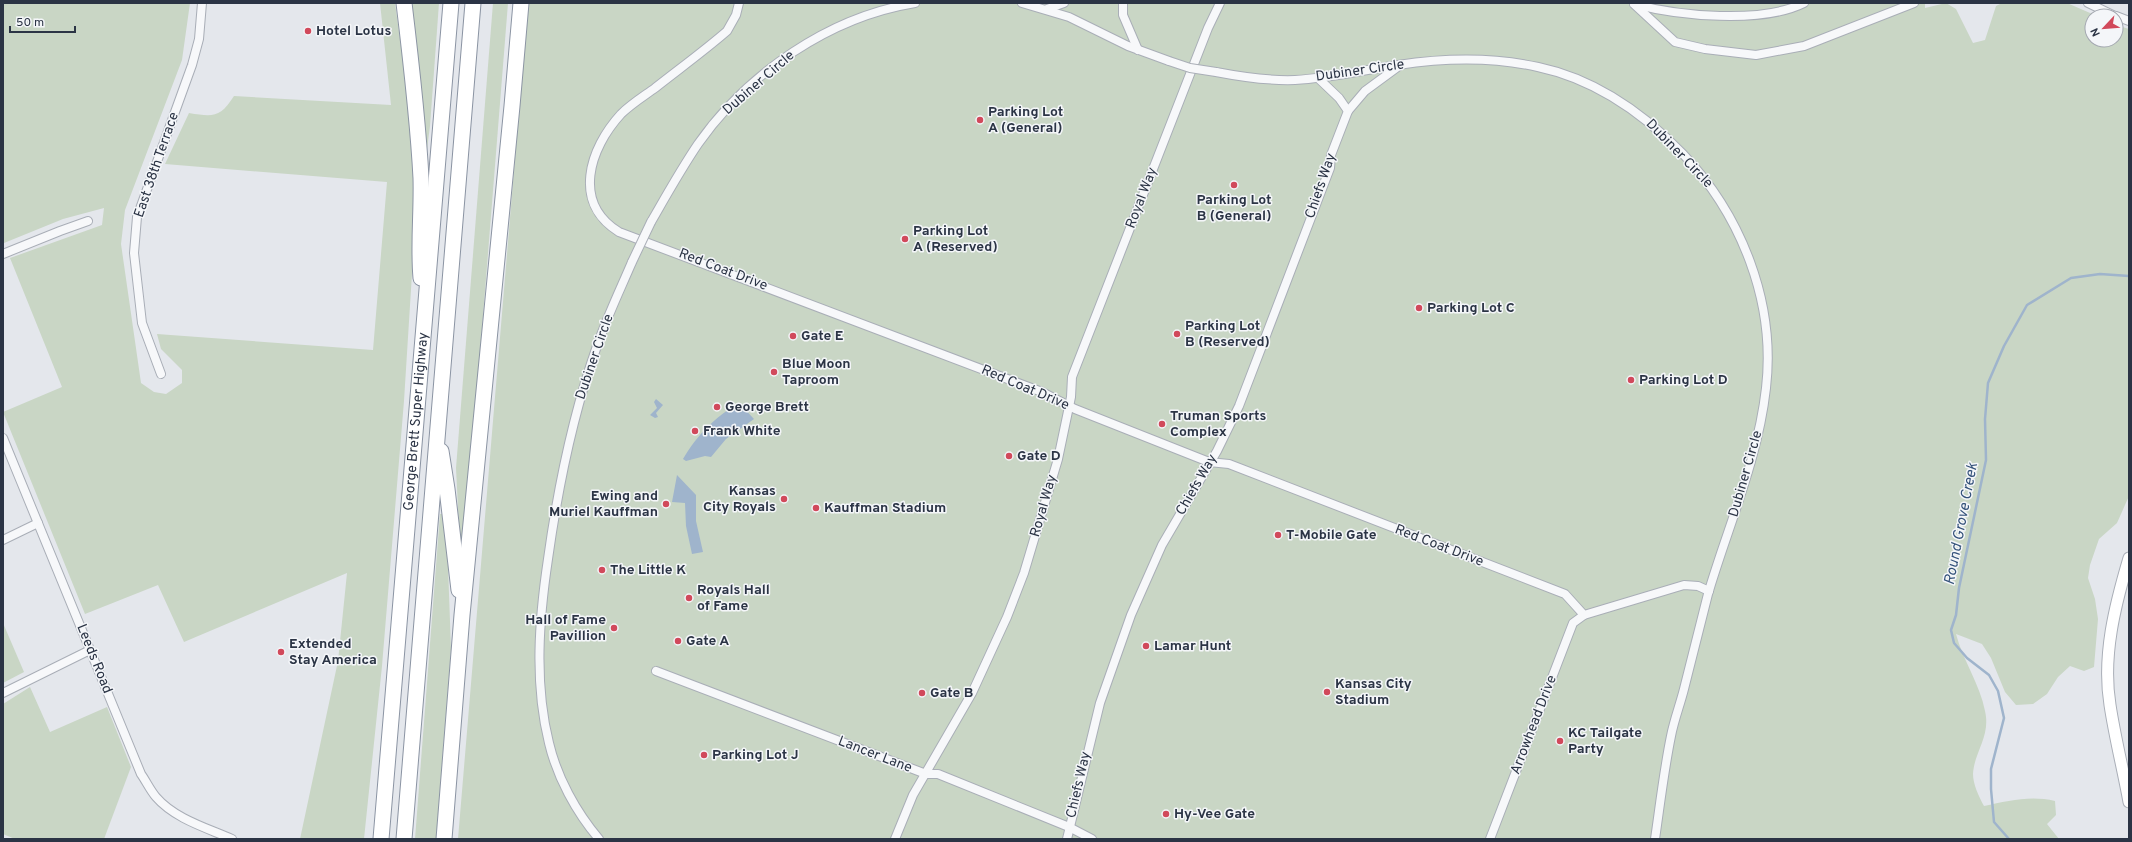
<svg xmlns="http://www.w3.org/2000/svg" width="2132" height="842" font-family="Overpass,sans-serif">
	<rect width="100%" height="100%" fill="#e4e7ec"/>
	<g fill="#c9d6c5">
		<path d="M3,3H190L182,60L125,210L121,244L141,383L154,392L166,394L182,383V370L161,349L157,334L373,350L387,182L165,164L189,113C213,117 220,118 234,96L391,105L380,3H395L416,154L415,226L404,401L382,666L364,839H300L338,661L347,573L184,642L158,585L85,614L3,412L62,387L10,258L102,225L104,208L63,219L4,243Z"/>
		<path d="M412,3H439L430,126L426,157Z"/>
		<path d="M493,3H508L464,554L459,528L456,468Z"/>
		<path d="M528,3H1925V8L1946,3L1956,9L1973,43L1985,40L1996,6L2002,3H2067L2097,16H2092V40H2116V25L2129,29V496L2117,523L2099,539L2090,565L2088,578L2095,599L2098,619L2094,667L2084,671L2070,666L2058,677L2047,694L2033,704L2016,705L2005,692L1991,658L1982,644L1956,634C1963,661 1980,684 1985,711C1991,736 1974,752 1973,774C1973,784 1979,797 1984,806C2008,801 2030,795 2055,801L2056,815L2047,824L2059,839H458Z"/>
		<path d="M440,514H443L448,566L451,649L436,839H415Z"/>
		<path d="M3,623L24,672L3,683Z"/>
		<path d="M30,687L50,732L107,707L131,767L104,839H15L3,834V704Z"/>
	</g>
	<g fill="#9fb4cc">
		<path d="M656,399L663,405L656,413L658,417L655,418L650,415L657,408L654,402Z"/>
		<path d="M739,403L754,419L726,439L711,457L705,456L686,461L683,459C698,434 714,418 739,403Z"/>
		<path d="M677,475L696,495V521L703,552L692,554L686,526L685,503L672,502Z"/>
	</g>
	<g fill="none" stroke-linecap="round" stroke-linejoin="round">
		<path stroke="#9fb4cc" stroke-width="2.5" d="M2009,839L1994,822L1991,789V769L2004,718L1998,691L1989,675L1967,658L1954,643L1951,630L1956,615L1959,588L1986,460L1985,419L1988,383L2004,346L2027,305L2071,278L2100,274L2129,276"/>
		<defs>
			<g id="street">
				<path d="M739,3L736,15L727,31C704,51 679,69 655,88C644,96 631,104 621,114C589,149 572,203 619,232L1042,392L1075,409L1209,462L1229,464L1565,594L1584,615L1684,585L1698,586L1709,591"/>
				<path d="M1022,3L1069,17L1128,46L1169,61"/>
				<path d="M1123,3V15L1138,50"/>
				<path d="M2088,3L2115,16"/>
				<path d="M1634,4C1678,16 1762,24 1804,3"/>
				<path d="M1635,5L1675,42L1705,49L1756,55L1804,46L1914,3"/>
				<path d="M1047,9L1064,3"/>
				<path d="M2116,16L2129,21"/>
				<path d="M1216,72C1242,77 1268,81 1295,80C1330,78 1364,70 1398,65C1444,58 1493,57 1538,67C1595,79 1643,113 1683,154C1741,215 1776,302 1766,388C1758,460 1728,526 1708,594C1700,626 1692,657 1684,689C1680,705 1674,720 1671,736C1664,770 1660,805 1655,839"/>
				<path d="M1348,111L1365,91L1399,66"/>
				<path d="M651,222C666,196 681,169 698,144C748,73 829,17 915,3"/>
				<path d="M3,254L60,231L88,221"/>
				<path d="M161,374L142,323L134,253L137,217L192,65L199,39L202,3"/>
				<path d="M3,438L141,774C146,781 150,790 156,797C175,819 207,828 232,839"/>
				<path d="M3,540L38,523"/>
				<path d="M656,671L926,774H938L1069,827L1092,839"/>
				<path d="M3,693L90,650"/>
				<path d="M599,839C576,812 557,777 549,743C534,683 539,619 548,559C558,487 573,414 597,346C607,317 620,290 632,262"/>
				<path d="M895,839L913,795L972,693L1007,617L1024,573L1058,459L1071,397L1072,377L1208,28L1220,3"/>
				<path d="M1067,839L1100,703L1131,615L1162,545L1217,451L1239,406L1330,168L1331,155L1348,111L1339,98L1318,78"/>
				<path d="M1490,839L1573,623L1584,615"/>
			</g>
			<path id="secondary" d="M2129,558C2115,605 2102,656 2110,705C2115,738 2123,769 2129,802"/>
			<g id="highway">
				<path d="M404,3C411,61 418,120 421,178C422,212 418,245 421,278"/>
				<path d="M441,451L447,489L459,590"/>
				<path id="s1" d="M381,839L451,3"/>
				<path d="M404,839L473,3"/>
				<path d="M444,839L462,615L512,106L521,3"/>
			</g>
		</defs>
		<use href="#street" stroke="#a9aeb7" stroke-width="10"/>
		<use href="#secondary" stroke="#a9aeb7" stroke-width="13"/>
		<use href="#highway" stroke="#8b94a3" stroke-width="17"/>
		<use href="#street" stroke="#f7f8fa" stroke-width="8"/>
		<use href="#secondary" stroke="#fff" stroke-width="11"/>
		<use href="#highway" stroke="#fff" stroke-width="15"/>
		<defs>
			<g id="street-bridge">
				<path d="M1169,61L1190,68L1216,72"/>
				<path d="M632,262L651,222"/>
			</g>
		</defs>
		<use href="#street-bridge" stroke="#a9aeb7" stroke-width="10" stroke-linecap="butt"/>
		<use href="#street-bridge" stroke="#f7f8fa" stroke-width="8"/>
	</g>
	<g fill="#d1495b" stroke="#f4f6f9" stroke-width="1.5">
		<circle cx="308" cy="31" r="4"/>
		<circle cx="980" cy="120" r="4"/>
		<circle cx="1234" cy="185" r="4"/>
		<circle cx="905" cy="239" r="4"/>
		<circle cx="1419" cy="308" r="4"/>
		<circle cx="1177" cy="334" r="4"/>
		<circle cx="793" cy="336" r="4"/>
		<circle cx="774" cy="372" r="4"/>
		<circle cx="1631" cy="380" r="4"/>
		<circle cx="717" cy="407" r="4"/>
		<circle cx="1162" cy="424" r="4"/>
		<circle cx="695" cy="431" r="4"/>
		<circle cx="1009" cy="456" r="4"/>
		<circle cx="784" cy="499" r="4"/>
		<circle cx="666" cy="504" r="4"/>
		<circle cx="816" cy="508" r="4"/>
		<circle cx="1278" cy="535" r="4"/>
		<circle cx="602" cy="570" r="4"/>
		<circle cx="689" cy="598" r="4"/>
		<circle cx="614" cy="628" r="4"/>
		<circle cx="678" cy="641" r="4"/>
		<circle cx="1146" cy="646" r="4"/>
		<circle cx="281" cy="652" r="4"/>
		<circle cx="1327" cy="692" r="4"/>
		<circle cx="922" cy="693" r="4"/>
		<circle cx="1560" cy="741" r="4"/>
		<circle cx="704" cy="755" r="4"/>
		<circle cx="1166" cy="814" r="4"/>
	</g>
	<g text-anchor="middle" dominant-baseline="central" stroke-width="3" stroke-linejoin="round" paint-order="stroke">
		<g font-size="14" font-weight="bold" fill="#2b3445" stroke="#f4f6f9" text-anchor="start">
			<text x="316" y="31">Hotel Lotus</text>
			<text x="988" y="112">Parking Lot<tspan x="988" dy="16">A (General)</tspan></text>
			<text x="1234" y="200" text-anchor="middle">Parking Lot<tspan x="1234" dy="16">B (General)</tspan></text>
			<text x="913" y="231">Parking Lot<tspan x="913" dy="16">A (Reserved)</tspan></text>
			<text x="1427" y="308">Parking Lot C</text>
			<text x="1185" y="326">Parking Lot<tspan x="1185" dy="16">B (Reserved)</tspan></text>
			<text x="801" y="336">Gate E</text>
			<text x="782" y="364">Blue Moon<tspan x="782" dy="16">Taproom</tspan></text>
			<text x="1639" y="380">Parking Lot D</text>
			<text x="725" y="407">George Brett</text>
			<text x="1170" y="416">Truman Sports<tspan x="1170" dy="16">Complex</tspan></text>
			<text x="703" y="431">Frank White</text>
			<text x="1017" y="456">Gate D</text>
			<text x="776" y="491" text-anchor="end">Kansas<tspan x="776" dy="16">City Royals</tspan></text>
			<text x="658" y="496" text-anchor="end">Ewing and<tspan x="658" dy="16">Muriel Kauffman</tspan></text>
			<text x="824" y="508">Kauffman Stadium</text>
			<text x="1286" y="535">T-Mobile Gate</text>
			<text x="610" y="570">The Little K</text>
			<text x="697" y="590">Royals Hall<tspan x="697" dy="16">of Fame</tspan></text>
			<text x="606" y="620" text-anchor="end">Hall of Fame<tspan x="606" dy="16">Pavillion</tspan></text>
			<text x="686" y="641">Gate A</text>
			<text x="289" y="644">Extended<tspan x="289" dy="16">Stay America</tspan></text>
			<text x="1154" y="646">Lamar Hunt</text>
			<text x="1335" y="684">Kansas City<tspan x="1335" dy="16">Stadium</tspan></text>
			<text x="930" y="693">Gate B</text>
			<text x="1568" y="733">KC Tailgate<tspan x="1568" dy="16">Party</tspan></text>
			<text x="712" y="755">Parking Lot J</text>
			<text x="1174" y="814">Hy-Vee Gate</text>
		</g>
		<g font-size="14" fill="#2b3445" stroke="#f4f6f9">
			<text transform="translate(1360 71) rotate(-8)">Dubiner Circle</text>
			<text transform="translate(759 83) rotate(-41)">Dubiner Circle</text>
			<text transform="translate(1679 154) rotate(46)">Dubiner Circle</text>
			<text transform="translate(157 165) rotate(-71)">East 38th Terrace</text>
			<text transform="translate(1321 186) rotate(-71)">Chiefs Way</text>
			<text transform="translate(1142 198) rotate(-69)">Royal Way</text>
			<text transform="translate(723 270) rotate(21)">Red Coat Drive</text>
			<text transform="translate(595 357) rotate(-71)">Dubiner Circle</text>
			<text transform="translate(1025 388) rotate(23)">Red Coat Drive</text>
			<text stroke="none"><textPath href="#s1" startOffset="419">George Brett Super Highway</textPath></text>
			<text transform="translate(1746 474) rotate(-74)">Dubiner Circle</text>
			<text transform="translate(1197 485) rotate(-60)">Chiefs Way</text>
			<text transform="translate(1044 506) rotate(-74)">Royal Way</text>
			<text transform="translate(1439 546) rotate(21)">Red Coat Drive</text>
			<text transform="translate(94 659) rotate(68)">Leeds Road</text>
			<text transform="translate(1534 725) rotate(-69)">Arrowhead Drive</text>
			<text transform="translate(875 755) rotate(21)">Lancer Lane</text>
			<text transform="translate(1079 785) rotate(-77)">Chiefs Way</text>
		</g>
		<g font-size="15" font-style="italic" fill="#34527a" stroke="#f4f6f9">
			<text transform="translate(1962 524) rotate(-79)">Round Grove Creek</text>
		</g>
	</g>
	<rect width="2132" height="842" fill="none" stroke="#2b3445" stroke-width="8"/>
	<g transform="translate(2104 28) rotate(244)"><circle r="19" fill="#f4f6f9" stroke="#a4a8b1"/>
	<path d="M0-3L7 15L0 10L-7 15Z" fill="#d1495b"/>
	<text y="-6" font-size="11" font-weight="bold" text-anchor="middle" fill="#2b3445">N</text>
	</g>
	<path d="M10 26v6h65v-6" fill="none" stroke="#2b3445" stroke-width="2"/>
	<text x="16" y="26" font-size="12" fill="#2b3445" stroke="#f4f6f9" stroke-width="3" paint-order="stroke">50 m</text>
</svg>
